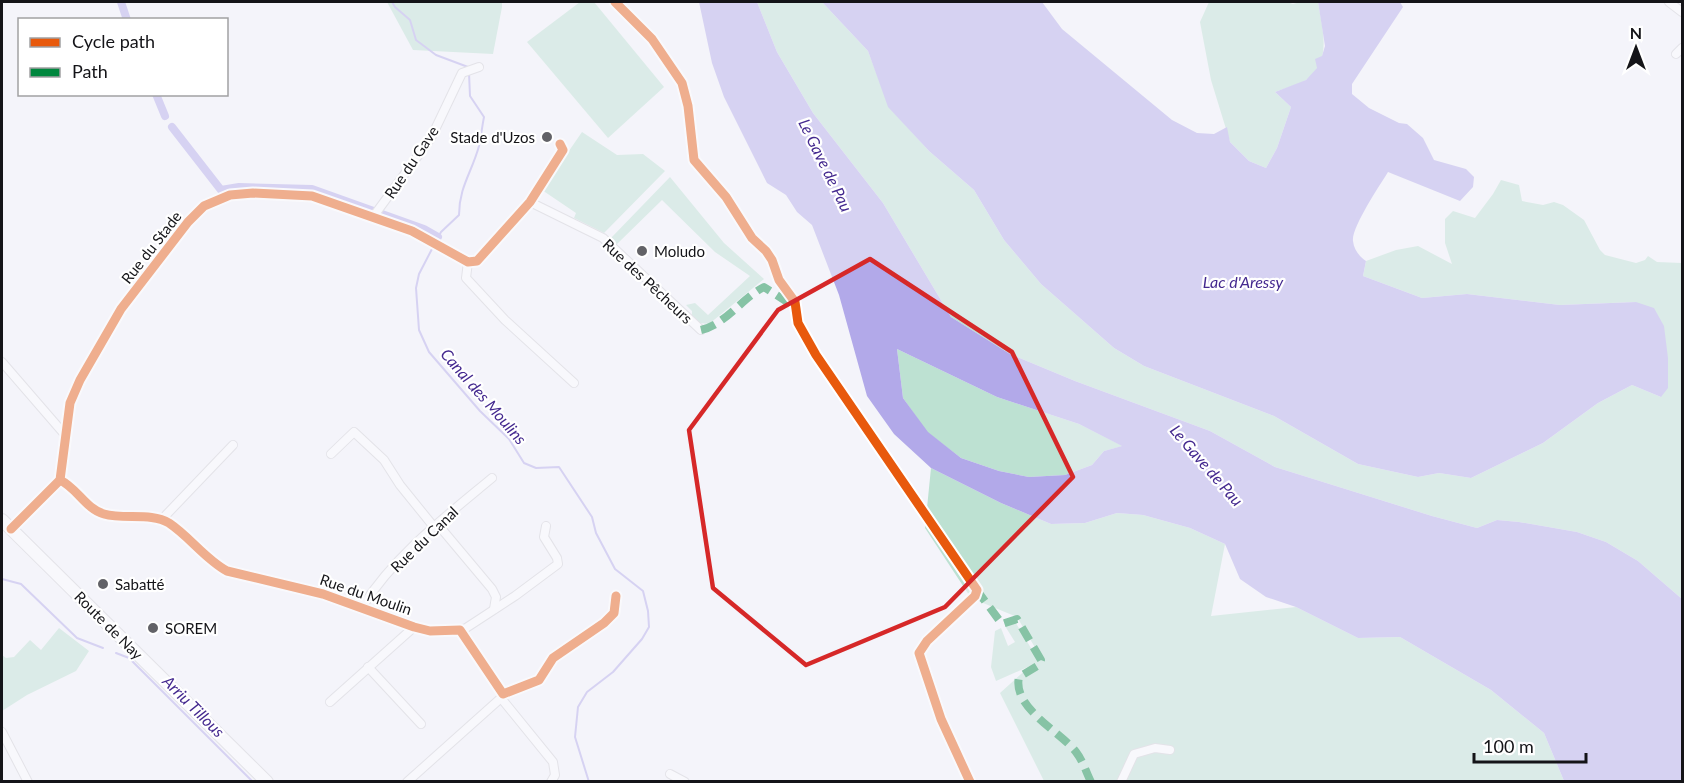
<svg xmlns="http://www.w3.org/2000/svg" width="1684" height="783" font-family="Lato,sans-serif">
	<rect width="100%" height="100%" fill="#f4f4fa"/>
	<g fill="#bde1d2">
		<path d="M387,2H502V7L493,54L413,50Z"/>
		<path d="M580,2H594L664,87L608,138L527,42Z"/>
		<path d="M757,2H822L868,51L889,107L929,151L974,190L1004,240L1041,284L1114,348L1144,366L1274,416L1358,464L1418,477L1439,473L1471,478L1543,443L1598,403L1632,385L1661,397L1636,302L1560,305L1467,294L1422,298L1363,276L1366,261L1396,250L1418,246L1452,264L1445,243V219L1453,211L1475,218L1493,194L1501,180L1519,185L1522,201L1543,205L1554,202L1563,205L1584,220L1600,250L1605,255L1636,263L1645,260L1648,256L1657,262L1682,263V599L1638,561L1606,542L1577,532L1519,522L1497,520L1477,528L1432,516L1275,467L1210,431L1075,381L1010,354L951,317L883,203L813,113L777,52Z"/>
		<path d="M1209,2H1287L1293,4L1300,2H1318C1322,28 1333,61 1306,80C1298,85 1285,88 1275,92L1291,107L1277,148L1266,168L1249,161L1230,142L1211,80L1200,22Z"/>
		<path d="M582,132L617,155L643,154L665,171L604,233L574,218L576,213L542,190Z"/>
		<path d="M670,177L724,243L764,279L709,324L699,323L692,315V311L686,305L695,303L708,315L750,276L715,252L662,200L617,244L611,238Z"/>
		<path d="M897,349L997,397L1079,424L1123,446L1104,451L1092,465L1065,475L1029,477L999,471L961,458L927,432L903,398Z"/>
		<path d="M931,468L1001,503L1051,524L1085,523L1117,513L1143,515L1190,528L1225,544L1211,616L1296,607L1358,638L1400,637L1491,690L1544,733L1564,781H1044L1000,693L1030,666L996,681L991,667L995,631L1001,628L1008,646L1015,642L1005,626L1014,620L1037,658L1040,656L1017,617L971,598L925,528Z"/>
		<path d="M59,628L89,651L76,671L27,695L2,711V647V655L6,658L14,657L30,640L41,650Z"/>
	</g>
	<g fill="#b2a9e9" fill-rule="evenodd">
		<path d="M699,2H757L777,52L813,113L883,203L951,317L1010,354L1075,381L1210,431L1275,467L1432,516L1477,528L1497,520L1519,522L1577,532L1606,542L1638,561L1682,599V781H1564L1544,733L1491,690L1400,637L1358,638L1296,607L1266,597L1240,579L1225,544L1190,528L1143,515L1117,513L1085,523L1051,524L1001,503L931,468L894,434L867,396L839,295L812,225L797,212L786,195L767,183L724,97L712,63ZM897,349L997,397L1079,424L1122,446L1104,451L1092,465L1065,475L1029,477L999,471L961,458L928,432L903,398Z"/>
		<path d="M822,2H1042L1062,29L1172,120L1197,133L1214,134L1227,127L1230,142L1249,161L1266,168L1277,148L1291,107L1275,92L1306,80L1317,68L1315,59L1322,56L1325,46L1318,2H1400L1403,7L1352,84V94L1369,108L1399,123L1407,124L1423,138L1434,160L1466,169L1474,177L1473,187L1460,201L1388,172C1380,185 1351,228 1353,241C1354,250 1359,256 1366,261L1363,276L1422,298L1467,294L1560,305L1636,302L1654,308L1664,326L1668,358V388L1661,397L1632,385L1598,403L1543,443L1471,478L1439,473L1418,477L1358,464L1274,416L1144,366L1114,348L1041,284L1004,240L974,190L929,151L888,107L868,51Z"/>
	</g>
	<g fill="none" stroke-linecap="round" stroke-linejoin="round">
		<g stroke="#b2a9e9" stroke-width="2">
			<path d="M392,2L395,7L410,20L416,40L436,55L468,67"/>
			<path d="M436,241L441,232L459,215C459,187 472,172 479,146C481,137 482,127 484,117L470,96L469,73"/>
			<path d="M433,247L419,274L416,288L419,330L429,352L480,411L509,439L524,463L536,468L559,467L592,517L596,533L615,569L643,591L648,611L649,627L642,639L613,672L587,692L578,707L575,737L589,782"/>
			<path d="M2,579L21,584L77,638L103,648"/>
			<path d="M116,653L129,658L253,782"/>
		</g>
		<g stroke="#b2a9e9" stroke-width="8">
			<path d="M121,2L127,20"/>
			<path d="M156,94L165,116"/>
			<path d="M172,127L221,190L239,187L312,189L424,229L438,237"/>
		</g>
		<defs>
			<g id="street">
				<path d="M1669,2L1682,12"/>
				<path d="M1676,54L1682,48"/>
				<path d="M530,202L603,238L701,330"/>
				<path d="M373,217L431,138L462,73L479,67"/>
				<path d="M468,262L466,278L505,320L574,383"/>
				<path d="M2,362L66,436"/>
				<path d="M331,454L354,432L384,460L400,485L434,527H440L492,589L496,597L494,609"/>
				<path d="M60,480C77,488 86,509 104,514C124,520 151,512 169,523C190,537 205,559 227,571L323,594L414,627L430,631L460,630L503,694L539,680L553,658L604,623L614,613L616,596"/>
				<path d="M163,521L166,515L233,445"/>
				<path d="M11,529L60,480L70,403L80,380L121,309L188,222L204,206L230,195L253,193L312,196L412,231L468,262L477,261L530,202L563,150L560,144"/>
				<path d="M362,607C395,555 445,517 492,478"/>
				<path d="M460,630L466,628L515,596L558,564L557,558L544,537L546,526"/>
				<path d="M368,667L421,724"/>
				<path d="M501,698L553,762L555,775L551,782"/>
				<path d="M330,702L414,627"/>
				<path d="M2,732L28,782"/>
				<path d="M670,774L685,782"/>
				<path d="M407,782L501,698L503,694"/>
				<path d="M1121,782L1134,754L1155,748L1170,750"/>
			</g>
			<path id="secondary" d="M2,520L267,782"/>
		</defs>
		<use href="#street" stroke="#cfced4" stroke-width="10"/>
		<use href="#secondary" stroke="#cfced4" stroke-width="14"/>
		<use href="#street" stroke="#fdfdfe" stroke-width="8"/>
		<use href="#secondary" stroke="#fdfdfe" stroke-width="12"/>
		<g stroke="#00873e" stroke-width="8" stroke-dasharray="15 8" stroke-linecap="butt">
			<path d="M701,330C726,324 741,299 764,287L792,305"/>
			<path d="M976,589L1002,624L1017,619L1041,660L1039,665L1019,677C1012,708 1061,732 1076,752C1083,761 1086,772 1091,782"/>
		</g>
		<defs>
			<g id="cycleway">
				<path d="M615,2L652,39L682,83L688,106L694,160L726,197L752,238L766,251L772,260L779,280L795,302L798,323L816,355L977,590L975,596L927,641L919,653L941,719L970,782"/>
				<path d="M60,480C77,488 86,509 104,514C124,520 151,512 169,523C190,537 205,559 227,571L323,594L414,627L430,631L460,630L503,694L539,680L553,658L604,623L614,613L616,596"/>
				<path d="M11,529L60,480L70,403L80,380L121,309L188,222L204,206L230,195L253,193L312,196L412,231L468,262L477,261L530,202L563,150L560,144"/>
			</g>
		</defs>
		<use href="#cycleway" stroke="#fff" stroke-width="13"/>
		<use href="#cycleway" stroke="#e8590c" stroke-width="9"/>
	</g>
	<path d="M0 0H1684V783H0ZM870,259L1012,352L1073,477L945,607L806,665L713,588L689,430L778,310Z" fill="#f4f4fa" fill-opacity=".55" fill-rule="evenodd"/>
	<path fill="none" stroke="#d62828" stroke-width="4.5" stroke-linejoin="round" d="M870,259L1012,352L1073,477L945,607L806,665L713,588L689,430L778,310Z"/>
	<g fill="#626267" stroke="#fff" stroke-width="2">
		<circle cx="547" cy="137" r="6"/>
		<circle cx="642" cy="251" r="6"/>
		<circle cx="103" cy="584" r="6"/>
		<circle cx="153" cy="628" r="6"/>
	</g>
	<g text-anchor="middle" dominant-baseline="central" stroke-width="4.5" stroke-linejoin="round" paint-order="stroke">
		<g font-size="15" fill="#141418" stroke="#fff" text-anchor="start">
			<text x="535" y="137" text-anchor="end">Stade d'Uzos</text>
			<text x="654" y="251">Moludo</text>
			<text x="115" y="584">Sabatté</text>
			<text x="165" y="628">SOREM</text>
		</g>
		<g font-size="15" fill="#141418" stroke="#fff">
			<text transform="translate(411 162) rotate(-56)">Rue du Gave</text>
			<text transform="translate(151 247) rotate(-52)">Rue du Stade</text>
			<text transform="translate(648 281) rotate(43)">Rue des Pêcheurs</text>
			<text transform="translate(424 539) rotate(-44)">Rue du Canal</text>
			<text transform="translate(366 594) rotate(19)">Rue du Moulin</text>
			<text transform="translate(109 625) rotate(45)">Route de Nay</text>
		</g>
		<g font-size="16" font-style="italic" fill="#44298f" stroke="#fff">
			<text transform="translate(826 165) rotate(64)">Le Gave de Pau</text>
			<text x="1243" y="281">Lac d'Aressy</text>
			<text transform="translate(484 396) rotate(49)">Canal des Moulins</text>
			<text transform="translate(1207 465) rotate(49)">Le Gave de Pau</text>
			<text transform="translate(194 706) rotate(45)">Arriu Tillous</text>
		</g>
	</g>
	<rect width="1684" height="783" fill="none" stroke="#141418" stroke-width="6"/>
	<rect x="18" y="18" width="210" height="78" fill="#ffffff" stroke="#a1a1a3" stroke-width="1.5"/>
	<rect x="30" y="38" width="30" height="9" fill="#e8590c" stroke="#a1a1a3" stroke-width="1.5"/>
	<text x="72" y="48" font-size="18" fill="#141418">Cycle path</text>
	<rect x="30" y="68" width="30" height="9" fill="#00873e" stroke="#a1a1a3" stroke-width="1.5"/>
	<text x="72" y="78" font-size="18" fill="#141418">Path</text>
	<g transform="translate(1636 48)" stroke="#ffffff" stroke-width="4.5" paint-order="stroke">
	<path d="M0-4.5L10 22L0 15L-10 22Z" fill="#141418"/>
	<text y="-9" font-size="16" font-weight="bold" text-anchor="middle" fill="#141418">N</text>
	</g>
	<path d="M1474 753v9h112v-9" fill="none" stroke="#141418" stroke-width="3"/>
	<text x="1483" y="753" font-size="18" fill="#141418" stroke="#ffffff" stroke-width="4.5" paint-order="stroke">100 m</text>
</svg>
